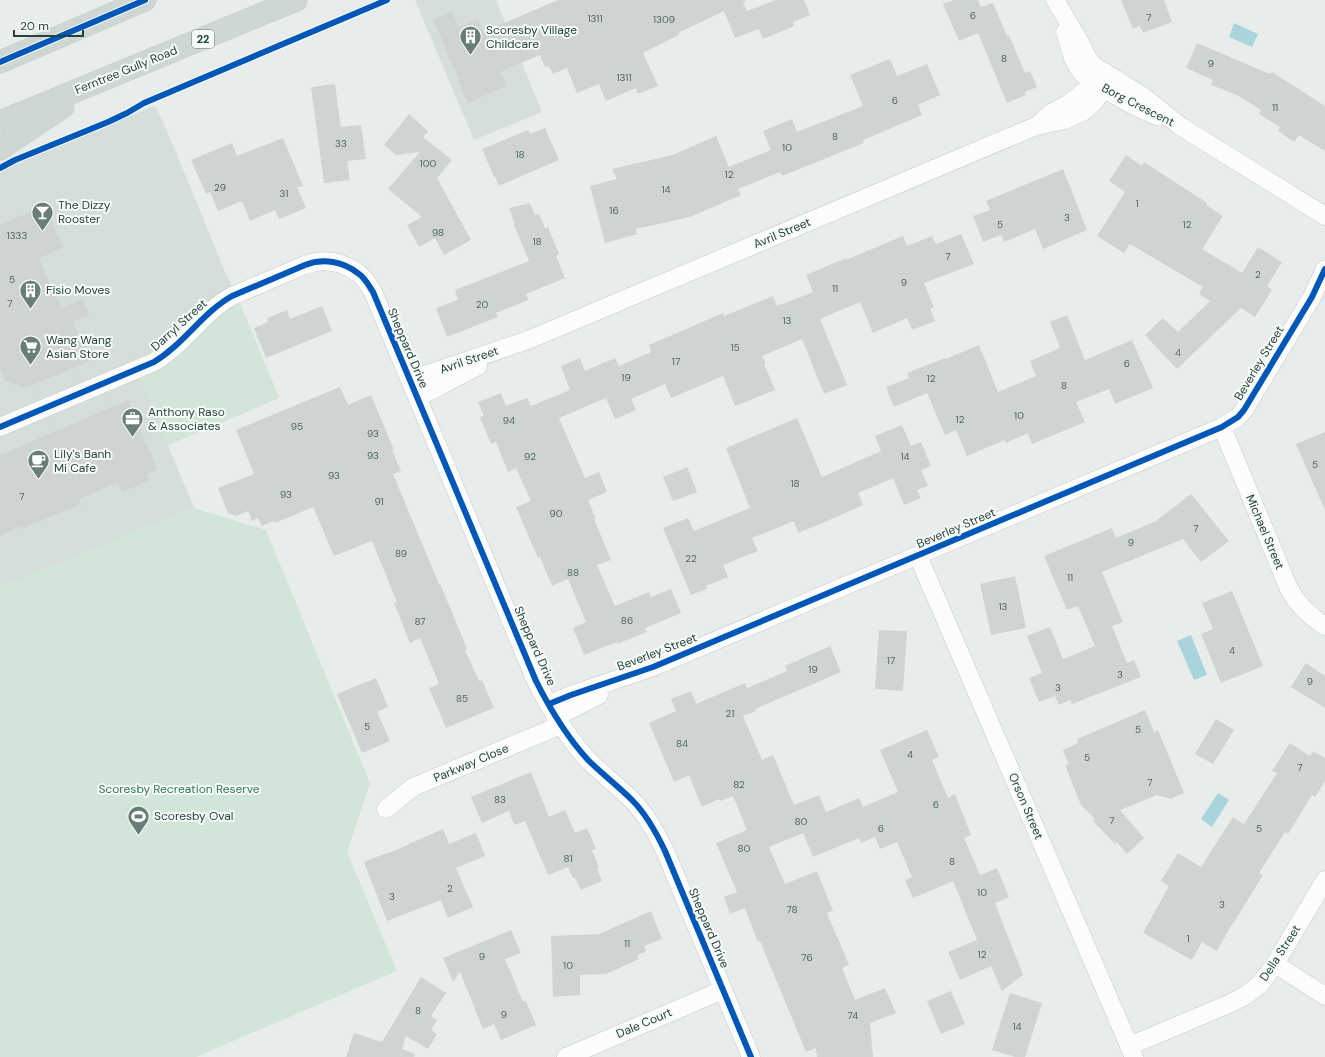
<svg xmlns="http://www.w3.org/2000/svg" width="1325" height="1057" font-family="'DM Sans',sans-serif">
	<rect width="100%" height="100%" fill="#e8edeb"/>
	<g fill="#d6dedb">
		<path d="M415,0H496L542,112L474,140Z"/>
		<path d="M154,106L156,107L171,140L223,267L250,327L279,398L168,445L194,508L0,588V170Z"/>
	</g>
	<g fill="#d1e6d8">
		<path d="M236,294L279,398L168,445L136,370Z"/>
		<path d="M194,508L266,530L370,783L347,852L397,971L196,1057H0V588Z"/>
	</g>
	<g fill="#a9d4db">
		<path d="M1234,23L1258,34L1252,47L1229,37Z"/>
		<path d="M1191,635L1207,675L1194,680L1177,641Z"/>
		<path d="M1218,793L1229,800L1212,827L1201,819Z"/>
	</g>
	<g fill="#cfd4d2">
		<path d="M558,0H747L743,2L747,11L776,0H804L810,15L793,22L794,26L763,39L759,29L735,38L724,11L678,33L679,35L643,53L658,86L638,94L636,88L606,101L599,84L577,93L567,68L553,74L549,66L545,67L540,55L500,72L506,86L468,103L433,19L452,11L459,27L478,19L483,32Z"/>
		<path d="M954,0H978L981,7L993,3L1007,36L1009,35L1025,73L1030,71L1037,87L1025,92L1026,95L1007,103L978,33L959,41L943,4Z"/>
		<path d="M1121,0H1164L1172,22L1143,33L1140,26L1133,29Z"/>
		<path d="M1197,43L1270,74L1272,72L1325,106V151L1299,135L1294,142L1278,131L1280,127L1259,114L1261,110L1237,95L1211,85L1213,80L1186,68Z"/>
		<path d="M890,59L897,76L927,64L940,95L918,105L922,115L863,140L864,143L782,176L780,172L738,189L741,195L690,217L636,229L637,234L605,243L590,186L617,179L612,169L673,155L716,136L729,167L771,150L763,131L792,119L797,132L863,106L850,75Z"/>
		<path d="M335,84L341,127L361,125L366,159L347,161L350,180L324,183L311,87Z"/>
		<path d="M409,114L428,131L423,137L452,160L437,178L471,240L444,255L435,238L419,247L407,225L422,217L388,189L420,152L396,155L384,145Z"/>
		<path d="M545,128L559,160L499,186L495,177H494L482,149L528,130L530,134Z"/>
		<path d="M283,138L303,186L297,187L306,208L279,219L275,210L250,221L242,201L218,211L210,192L206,194L191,160L232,143L237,156Z"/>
		<path d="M1126,155L1142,166L1144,162L1207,203L1206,205L1223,216L1202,249L1242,273L1258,247L1282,262L1267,286L1272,290L1255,317L1241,308L1177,369L1145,335L1163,318L1178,332L1210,301L1199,294L1203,287L1167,266L1130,244L1124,253L1097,236L1125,192L1109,181Z"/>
		<path d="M1063,169L1087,230L1043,249L1035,229L1004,242L1001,235L983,242L973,216L990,210L986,201Z"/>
		<path d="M530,203L535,215L539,214L545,228L548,227L559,254L556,256L565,278L526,294L528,300L496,313L498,317L447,337L436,308L458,300L455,290L529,261L514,225L515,224L509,208Z"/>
		<path d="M46,206L63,248L39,258L52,290H54L61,308L82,299L89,315L73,322L90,361L25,388L5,381L0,369V224Z"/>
		<path d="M961,234L974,264L924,283L934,307L930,309L935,321L912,330L907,318L873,333L860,302L820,319L847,385L824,394L802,339L762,356L766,364H764L775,390L735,406L723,376L671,398L665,384L631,399L636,410L615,419L606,398L559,418L585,478L599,472L607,492L588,500L596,519H594L611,560L597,565L615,606L649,592L651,597L671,589L681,613L645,628L647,632L617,644V642L584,655L573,628L586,622L568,579L552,586L540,557L538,558L516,507L531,501L516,468L508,472L496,442L491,444L480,417L484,416L478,402L501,393L506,406L527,398L531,406L570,390L561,366L580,358L585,371L615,358L619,366L651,352L649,345L723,313L724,316L773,296L777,306L813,292L806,275L846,258V260L903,236L907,246L932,236L936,244Z"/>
		<path d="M322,306L332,331L266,358L254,328L268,322L267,318L287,310L290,319Z"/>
		<path d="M1067,315L1085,360L1132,340L1153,388L1115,404L1109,389L1076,402L1085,422L1032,444L1028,433L1006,443L1005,440L967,456L956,430L945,435L927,393L894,407L886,387L909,378L907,373L945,358L946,359L979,345L998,392L1036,376L1030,361L1060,348L1050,322Z"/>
		<path d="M340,387L348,405L371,395L394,450H392L401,471L393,474L439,584H440L452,612L467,649L465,650L479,681L482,680L494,708L446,728L429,688L439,684L420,638L410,643L394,603L397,602L372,541L334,556L313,507L275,523L274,521L262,526L258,518L252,521L248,511L236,516L228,513L218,488L254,474L236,430Z"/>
		<path d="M128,400L157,470L146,474L149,481L122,492L118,482L79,499L81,504L23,528L22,526L0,536V455Z"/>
		<path d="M797,418L822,477L881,451L875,436L902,425L911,446L921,442L931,466L921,470L928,486L917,490L921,498L904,505L893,478L858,493L863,505L825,522L798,533L794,521L752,538L758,551L723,565L728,577L706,586L707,589L691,595L663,528L688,518L694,531L750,508L726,448Z"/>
		<path d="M1325,432V510L1296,444Z"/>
		<path d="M687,467L697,492L673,501L663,477Z"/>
		<path d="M1191,494L1229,541L1201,562L1183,539L1102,572L1123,622L1112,626L1127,663L1134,660L1141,677L1072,704L1070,700L1059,705L1055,696L1039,702L1029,678L1042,673L1027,636L1050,627L1063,659L1095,646L1078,606L1067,610L1044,556L1112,528L1116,538L1156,521Z"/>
		<path d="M1015,576L1026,628L991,635L980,584Z"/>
		<path d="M1232,591L1263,666L1221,683L1201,634L1213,629L1202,603Z"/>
		<path d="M879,630L907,631L903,691L875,689Z"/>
		<path d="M830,646L841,672L755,709L756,711L743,716L762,760L773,755L794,805L819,795L826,812L859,798L863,807L898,792L880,750L927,730L939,757L932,760L948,798L955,794L971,835L964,838L980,875L997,868L1009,897L995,903L1023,975L1002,991L991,966L960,980L948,952L977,940L953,881L913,898L905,880L912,877L897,842L880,849L875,837L861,843L859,838L813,857L803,833L769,847L785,884L817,871L833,911L827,913L849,965L842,968L855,1000L885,988L896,1013L870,1023L873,1057H817L816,1048L806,1052L760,941L758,942L745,908L730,914L724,897L737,892L716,843L747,830L733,796L720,801L719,799L702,807L689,775L674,782L649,723L676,711L671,699L691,691L696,704L745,683L747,688L787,671L785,666Z"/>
		<path d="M1306,663L1325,676V708L1291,687Z"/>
		<path d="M376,678L388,707L377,712L390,741L362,753L337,694Z"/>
		<path d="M1145,710L1154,732L1158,730L1184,793L1171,799L1157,795L1120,810L1144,838L1127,854L1117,842L1115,844L1093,821L1095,819L1081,805L1065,765L1069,764L1063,750L1078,743L1077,739Z"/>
		<path d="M1216,719L1234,730L1213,764L1195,754Z"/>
		<path d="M1290,743L1310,756L1313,751L1325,758V781L1315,797L1312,795L1288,834L1285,832L1259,873L1263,875L1233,924H1232L1217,951L1202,942L1192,960L1143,933L1169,886L1161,881L1178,853L1201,867L1233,817L1244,824L1277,773L1272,771Z"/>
		<path d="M531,772L549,817L565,810L575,833L587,828L596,849L592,850L599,868L597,869L602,881L581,890L575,878H573L568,867L548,875L525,821L514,825L509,811L482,823L471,797Z"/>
		<path d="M443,829L449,844L476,833L485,856L456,868L473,907L448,918L441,900L387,921L364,862L389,852V853Z"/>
		<path d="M651,911L662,939L644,946L646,952L637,955L639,959L606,974L580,975V995L553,997L551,936L599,934Z"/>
		<path d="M511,930L521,953L505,959L523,1002L526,1001L536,1025L501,1040L494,1024L483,1029L460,972L453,982L443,958Z"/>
		<path d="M421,977L446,993L431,1016L437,1020L431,1030L437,1034L428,1049L406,1036L402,1049L415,1054L414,1057H346L354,1033L382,1042Z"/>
		<path d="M951,991L965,1024L941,1034L927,1001Z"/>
		<path d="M1010,993L1042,1003L1025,1057H1015L992,1050Z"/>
	</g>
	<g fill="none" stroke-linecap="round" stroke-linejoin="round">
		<defs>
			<g id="minor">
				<path d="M1055,0L1080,42L1087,57L1093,65L1144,97L1180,126L1325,216"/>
				<path d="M1065,32L1073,58L1077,66L1082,73L1094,83L1132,105L1157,116"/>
				<path d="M1040,123L1051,113L1068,104L1103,77"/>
				<path d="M410,380L528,340L1036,126L1065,120L1084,111L1095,101L1104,88L1107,74"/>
				<path d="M417,397L438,387L478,366"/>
				<path d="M0,427L154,362C184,344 202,313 232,296L305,265C323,258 343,261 359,274C365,278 369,286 373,292L536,681C550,709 567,737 588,760C602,774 618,786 632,800C646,814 656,832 665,851L751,1057"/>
				<path d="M1222,427L1289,589C1298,605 1309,616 1325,626"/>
				<path d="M918,556L1134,1057"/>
				<path d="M549,704L571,695L653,667L1222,427L1238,417L1244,410L1312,297L1325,269"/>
				<path d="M556,717L599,695"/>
				<path d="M386,809L413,787L561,725"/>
				<path d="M1275,964L1325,996"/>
				<path d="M1129,1046L1229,1004L1246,995L1259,985L1264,979L1275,964L1325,880"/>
				<path d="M566,1057L723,990"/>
			</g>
			<g id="primary">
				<path d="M0,62L145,0"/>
				<path d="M0,122L296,0"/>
				<path d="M0,149L63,107"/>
			</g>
		</defs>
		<use href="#minor" stroke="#c5cac8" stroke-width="19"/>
		<use href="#primary" stroke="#c3ccc9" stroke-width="23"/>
		<use href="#minor" stroke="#fcfcfc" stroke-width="18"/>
		<use href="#primary" stroke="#cfd7d5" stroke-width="22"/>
		<defs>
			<g id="cycleway">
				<path d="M0,62L145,0"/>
				<path d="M0,168L15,160L108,122L127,113L144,103L177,89L387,0"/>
				<path d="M0,427L154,362C184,344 202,313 232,296L305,265C323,258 343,261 359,274C365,278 369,286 373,292L536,681C550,709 567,737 588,760C602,774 618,786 632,800C646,814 656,832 665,851L751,1057"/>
				<path d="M549,704L571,695L653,667L1222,427L1238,417L1244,410L1312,297L1325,269"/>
			</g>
		</defs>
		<use href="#cycleway" stroke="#f7fbf9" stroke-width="8"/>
		<use href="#cycleway" stroke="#0057b8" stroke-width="6"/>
	</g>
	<defs>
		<symbol id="building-pin" viewBox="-11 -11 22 30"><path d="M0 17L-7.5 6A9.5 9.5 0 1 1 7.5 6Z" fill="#697e78" stroke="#f7fbf9"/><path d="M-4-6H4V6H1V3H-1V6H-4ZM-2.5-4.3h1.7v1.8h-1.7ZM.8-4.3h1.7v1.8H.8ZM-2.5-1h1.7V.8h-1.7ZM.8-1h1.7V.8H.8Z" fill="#fff"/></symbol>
		<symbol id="bar-pin" viewBox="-11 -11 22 30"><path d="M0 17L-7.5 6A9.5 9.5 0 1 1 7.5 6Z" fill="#697e78" stroke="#f7fbf9"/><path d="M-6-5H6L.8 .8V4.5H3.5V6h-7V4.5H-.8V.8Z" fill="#fff"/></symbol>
		<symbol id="supermarket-pin" viewBox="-11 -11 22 30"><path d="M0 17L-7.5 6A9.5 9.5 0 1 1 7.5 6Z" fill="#697e78" stroke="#f7fbf9"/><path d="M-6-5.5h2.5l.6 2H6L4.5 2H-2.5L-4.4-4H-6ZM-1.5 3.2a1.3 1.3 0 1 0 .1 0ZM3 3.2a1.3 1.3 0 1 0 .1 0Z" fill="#fff"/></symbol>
		<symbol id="office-pin" viewBox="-11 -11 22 30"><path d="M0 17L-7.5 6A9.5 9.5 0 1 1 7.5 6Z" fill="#697e78" stroke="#f7fbf9"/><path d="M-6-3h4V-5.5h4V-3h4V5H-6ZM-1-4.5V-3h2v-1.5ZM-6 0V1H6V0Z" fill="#fff"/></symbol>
		<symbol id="cafe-pin" viewBox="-11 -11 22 30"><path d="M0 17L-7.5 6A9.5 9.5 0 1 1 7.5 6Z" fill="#697e78" stroke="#f7fbf9"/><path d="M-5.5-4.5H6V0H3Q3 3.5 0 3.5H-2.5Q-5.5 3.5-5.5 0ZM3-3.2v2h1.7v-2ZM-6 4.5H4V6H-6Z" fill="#fff"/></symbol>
		<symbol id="stadium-pin" viewBox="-11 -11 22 30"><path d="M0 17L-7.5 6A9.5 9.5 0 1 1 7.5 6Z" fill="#697e78" stroke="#f7fbf9"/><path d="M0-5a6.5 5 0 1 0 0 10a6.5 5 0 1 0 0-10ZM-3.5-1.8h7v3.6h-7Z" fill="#fff"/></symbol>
	</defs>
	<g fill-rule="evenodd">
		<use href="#building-pin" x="458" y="24" width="25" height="34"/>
		<use href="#bar-pin" x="30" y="200" width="25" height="34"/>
		<use href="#building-pin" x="18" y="278" width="25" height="34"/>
		<use href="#supermarket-pin" x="18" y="334" width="25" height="34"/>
		<use href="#office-pin" x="120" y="406" width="25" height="34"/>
		<use href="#cafe-pin" x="26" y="448" width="25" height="34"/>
		<use href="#stadium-pin" x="126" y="804" width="25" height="34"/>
	</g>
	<g text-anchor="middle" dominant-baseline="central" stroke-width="4" stroke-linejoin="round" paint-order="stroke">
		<g font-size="10" fill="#506761">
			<text x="973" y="15">6</text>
			<text x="1149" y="17">7</text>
			<text x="595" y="18">1311</text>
			<text x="664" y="19">1309</text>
			<text x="1004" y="58">8</text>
			<text x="1211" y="63">9</text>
			<text x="624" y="77">1311</text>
			<text x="895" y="100">6</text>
			<text x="1275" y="107">11</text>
			<text x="835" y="136">8</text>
			<text x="341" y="143">33</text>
			<text x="787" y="147">10</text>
			<text x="520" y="154">18</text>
			<text x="428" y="163">100</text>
			<text x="729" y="174">12</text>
			<text x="220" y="187">29</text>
			<text x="666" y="189">14</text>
			<text x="284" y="193">31</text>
			<text x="1137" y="203">1</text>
			<text x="614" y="210">16</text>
			<text x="1067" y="217">3</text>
			<text x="1000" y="224">5</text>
			<text x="1187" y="224">12</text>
			<text x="438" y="232">98</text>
			<text x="17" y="235">1333</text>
			<text x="537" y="241">18</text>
			<text x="948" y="256">7</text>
			<text x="1258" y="274">2</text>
			<text x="12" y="279">5</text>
			<text x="904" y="282">9</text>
			<text x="835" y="288">11</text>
			<text x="10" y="303">7</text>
			<text x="482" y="304">20</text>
			<text x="787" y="320">13</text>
			<text x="735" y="347">15</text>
			<text x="1178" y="352">4</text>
			<text x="676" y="361">17</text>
			<text x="1127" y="363">6</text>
			<text x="626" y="377">19</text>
			<text x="931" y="378">12</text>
			<text x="1064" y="385">8</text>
			<text x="1019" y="415">10</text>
			<text x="960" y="419">12</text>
			<text x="509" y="420">94</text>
			<text x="297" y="426">95</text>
			<text x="373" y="433">93</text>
			<text x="373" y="455">93</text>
			<text x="530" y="456">92</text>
			<text x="905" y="456">14</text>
			<text x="1315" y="464">5</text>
			<text x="334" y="475">93</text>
			<text x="795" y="483">18</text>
			<text x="286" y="494">93</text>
			<text x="22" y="496">7</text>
			<text x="379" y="501">91</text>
			<text x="556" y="513">90</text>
			<text x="1196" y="528">7</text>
			<text x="1131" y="542">9</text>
			<text x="401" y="553">89</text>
			<text x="691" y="558">22</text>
			<text x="573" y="572">88</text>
			<text x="1070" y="577">11</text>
			<text x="1003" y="606">13</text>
			<text x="627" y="620">86</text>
			<text x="420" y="621">87</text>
			<text x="1232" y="650">4</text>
			<text x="891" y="660">17</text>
			<text x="813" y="669">19</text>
			<text x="1120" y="674">3</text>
			<text x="1310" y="681">9</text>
			<text x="1058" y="687">3</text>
			<text x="462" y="698">85</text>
			<text x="730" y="713">21</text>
			<text x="367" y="726">5</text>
			<text x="1138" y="729">5</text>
			<text x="682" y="743">84</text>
			<text x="910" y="754">4</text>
			<text x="1087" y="757">5</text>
			<text x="1300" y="767">7</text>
			<text x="1150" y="782">7</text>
			<text x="739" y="784">82</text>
			<text x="500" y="799">83</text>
			<text x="936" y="804">6</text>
			<text x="1112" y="820">7</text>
			<text x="801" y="821">80</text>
			<text x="881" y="828">6</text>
			<text x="1259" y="828">5</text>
			<text x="744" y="848">80</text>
			<text x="568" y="858">81</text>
			<text x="952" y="861">8</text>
			<text x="450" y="888">2</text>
			<text x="982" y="892">10</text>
			<text x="392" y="896">3</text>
			<text x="1222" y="904">3</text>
			<text x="792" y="909">78</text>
			<text x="1188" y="938">1</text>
			<text x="627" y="943">11</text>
			<text x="982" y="954">12</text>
			<text x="482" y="956">9</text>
			<text x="807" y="957">76</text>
			<text x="568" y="965">10</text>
			<text x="418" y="1010">8</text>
			<text x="504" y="1014">9</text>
			<text x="853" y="1015">74</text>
			<text x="1017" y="1026">14</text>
		</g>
		<rect fill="#f7fbf9" stroke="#637a73" stroke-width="1" x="192" y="30" width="22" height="18" rx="3"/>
		<g font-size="11" font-weight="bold" fill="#24423a">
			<text x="203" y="39">22</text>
		</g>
		<g font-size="12" fill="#24423a" stroke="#f7fbf9" text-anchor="start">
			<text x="486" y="30">Scoresby Village<tspan x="486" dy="14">Childcare</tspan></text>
			<text x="58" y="205">The Dizzy<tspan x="58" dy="14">Rooster</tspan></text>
			<text x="46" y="290">Fisio Moves</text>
			<text x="46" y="340">Wang Wang<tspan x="46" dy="14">Asian Store</tspan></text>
			<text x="148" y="412">Anthony Raso<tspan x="148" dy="14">&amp; Associates</tspan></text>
			<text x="54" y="454">Lily's Banh<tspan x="54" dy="14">Mi Cafe</tspan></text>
			<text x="154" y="816">Scoresby Oval</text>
		</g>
		<g font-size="12" fill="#24423a" stroke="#f7fbf9">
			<text transform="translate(126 70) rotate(-22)">Ferntree Gully Road</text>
			<text transform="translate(1138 105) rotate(27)">Borg Crescent</text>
			<text transform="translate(782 233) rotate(-23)">Avril Street</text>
			<text transform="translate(179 325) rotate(-42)">Darryl Street</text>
			<text transform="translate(408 348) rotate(67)">Sheppard Drive</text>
			<text transform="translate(469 360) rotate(-19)">Avril Street</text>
			<text transform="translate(1259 363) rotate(-59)">Beverley Street</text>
			<text transform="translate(956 528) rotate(-23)">Beverley Street</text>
			<text transform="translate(1265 532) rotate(67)">Michael Street</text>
			<text transform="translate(535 646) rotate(66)">Sheppard Drive</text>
			<text transform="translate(657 652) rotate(-21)">Beverley Street</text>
			<text transform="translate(471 763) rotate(-23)">Parkway Close</text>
			<text transform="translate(1026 806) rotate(67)">Orson Street</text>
			<text transform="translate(709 928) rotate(67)">Sheppard Drive</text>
			<text transform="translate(1280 953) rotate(-57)">Della Street</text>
			<text transform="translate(644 1023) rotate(-23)">Dale Court</text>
		</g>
		<g font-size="12" fill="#2d7a4b" stroke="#f7fbf9">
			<text x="179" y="789">Scoresby Recreation Reserve</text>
		</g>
	</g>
	<path d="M14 30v6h69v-6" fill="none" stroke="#24423a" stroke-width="2"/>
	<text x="20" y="30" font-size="12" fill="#24423a" stroke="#f7fbf9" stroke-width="3" paint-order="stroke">20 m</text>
</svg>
